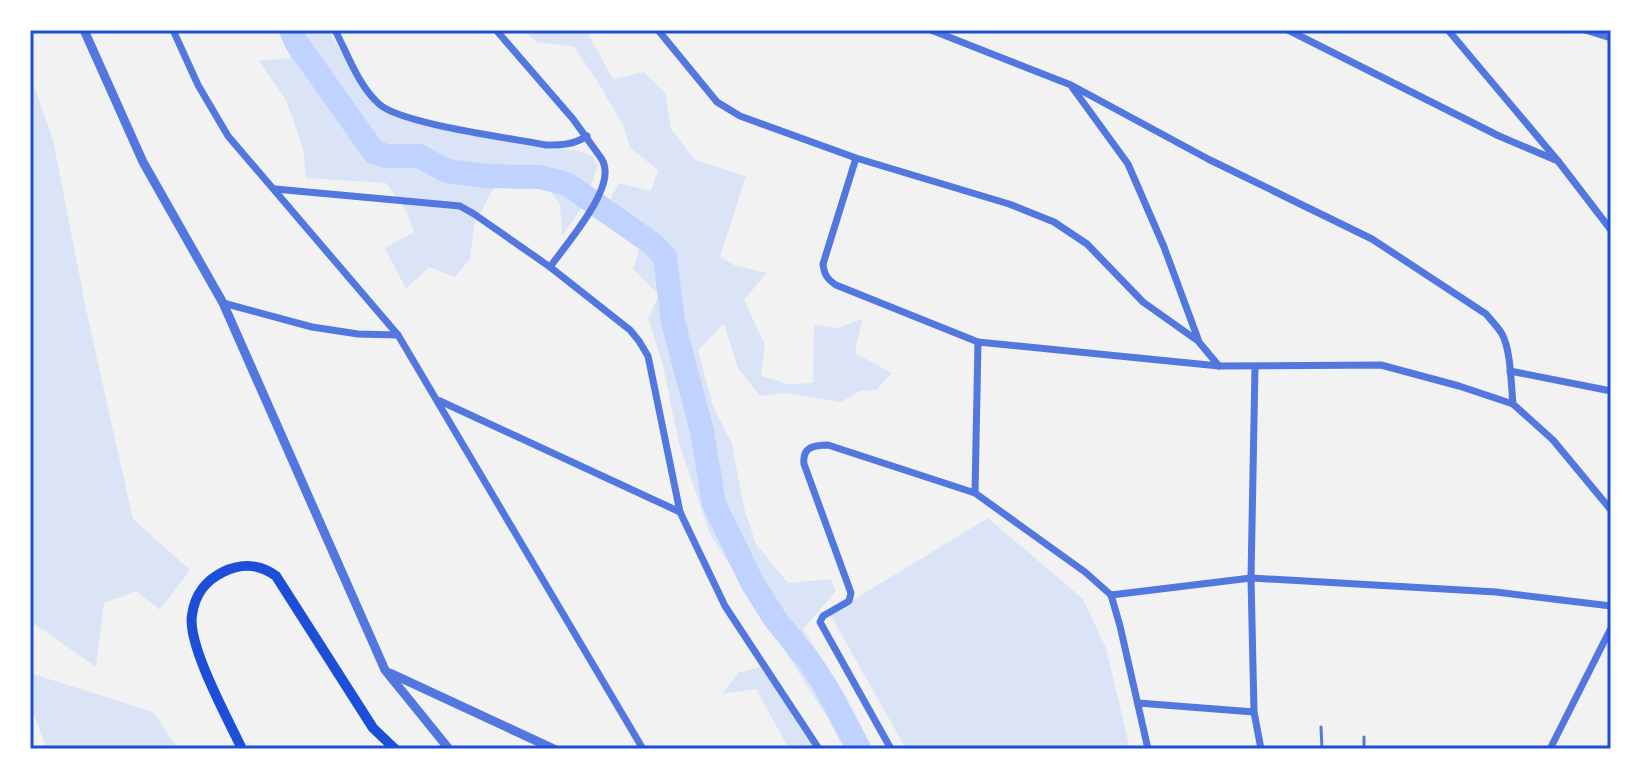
<svg xmlns="http://www.w3.org/2000/svg" width="1641" height="779" font-family="'Noto Serif',serif">
	<rect width="100%" height="100%" fill="#f2f2f2"/>
	<g fill="#dbe4f7">
		<path d="M280,30H328L375,106L426,125L578,151L592,156L598,165L585,203L562,236L560,205L548,187L501,180L490,194L474,226L470,259L455,277L429,267L406,289L385,248L414,232L406,210L386,183L306,178L303,148L286,100L259,61L291,58Z"/>
		<path d="M523,30H586L613,79L644,72L665,93L671,129L695,160L746,176L720,257L736,266L767,273L744,300L765,345L761,376L788,384L813,383L814,325L838,328L862,319L855,353L892,373L876,390L860,391L841,402L785,393L760,396L738,368L724,324L698,350L713,406L732,444L744,508L756,544L788,583L831,579L836,591L803,629L846,696L873,749H844L827,717L710,534L679,444L663,365L648,318L659,295L633,269L640,246L602,215L619,183L651,191L658,170L630,148L623,125L596,79L574,47L537,42Z"/>
		<path d="M30,75L53,140L87,314L133,519L190,570L160,610L136,591L104,603L96,667L30,621Z"/>
		<path d="M988,518L1083,599L1106,648L1130,749H906L830,614Z"/>
		<path d="M762,667L816,749H789L756,689L722,694L739,672Z"/>
		<path d="M30,673L153,712L178,749H47L30,704Z"/>
	</g>
	<g fill="none" stroke-linecap="round" stroke-linejoin="round">
		<path stroke="#bfd3fe" stroke-width="24" d="M291,30L296,42L374,152L386,156H419L447,171L487,176L540,177L567,184L653,244L665,257L673,322L702,431L714,504L753,584L775,619L809,661L826,687L859,749"/>
		<g stroke="#5277de" stroke-width="3">
			<path d="M1321,727L1322,749"/>
			<path d="M1364,737V749"/>
		</g>
		<g stroke="#5277de" stroke-width="7">
			<path d="M173,30L198,85L228,136L398,335L643,749"/>
			<path d="M335,30C348,55 358,85 379,104C401,124 511,138 546,145C562,145 573,145 587,136"/>
			<path d="M496,30L573,119L601,158C603,161 605,167 605,171C607,197 566,245 550,267"/>
			<path d="M658,30L717,102L740,116L856,158L1009,204L1054,222L1087,244L1143,302L1198,341L1219,366"/>
			<path d="M931,30L1071,85L1208,159L1372,239L1486,314C1491,320 1498,327 1502,334C1511,350 1511,385 1513,404"/>
			<path d="M1288,30L1499,136L1558,161"/>
			<path d="M1448,30L1558,161L1611,230"/>
			<path d="M1585,30L1611,38"/>
			<path d="M1072,87L1128,164L1164,247L1198,339"/>
			<path d="M856,158L823,264C824,274 827,279 836,285L978,342L1219,366L1381,365L1459,386L1513,404L1553,440L1611,510"/>
			<path d="M275,189L460,206L474,214L550,267L630,330L639,341L648,356L680,512L725,606L819,749"/>
			<path d="M223,303L312,327L358,334L398,335"/>
			<path d="M1255,367L1251,578L1254,712L1261,749"/>
			<path d="M1510,371L1611,391"/>
			<path d="M440,401L680,512"/>
			<path d="M975,493L978,342"/>
			<path d="M1111,595L1251,578L1496,592L1611,606"/>
			<path d="M1111,595L1120,626L1148,749"/>
			<path d="M1138,703L1254,712"/>
			<path d="M891,749L820,622L823,616L849,601L851,593L804,464C802,447 814,445 828,445L975,493L1085,572L1111,595"/>
			<path d="M1550,749L1611,628"/>
		</g>
		<g stroke="#5277de" stroke-width="9">
			<path d="M84,30L143,162L223,303L385,670L449,749"/>
			<path d="M390,673L554,749"/>
		</g>
		<path stroke="#1d4ed8" stroke-width="10" d="M242,749C228,719 187,645 192,615C195,594 205,581 223,572C241,563 260,564 276,576L373,728L395,749"/>
	</g>
	<rect width="1641" height="779" fill="none" stroke="#ffffff" stroke-width="64"/>
	<rect x="32" y="32" width="1577" height="715" fill="none" stroke="#1d4ed8" stroke-width="3"/>
</svg>
